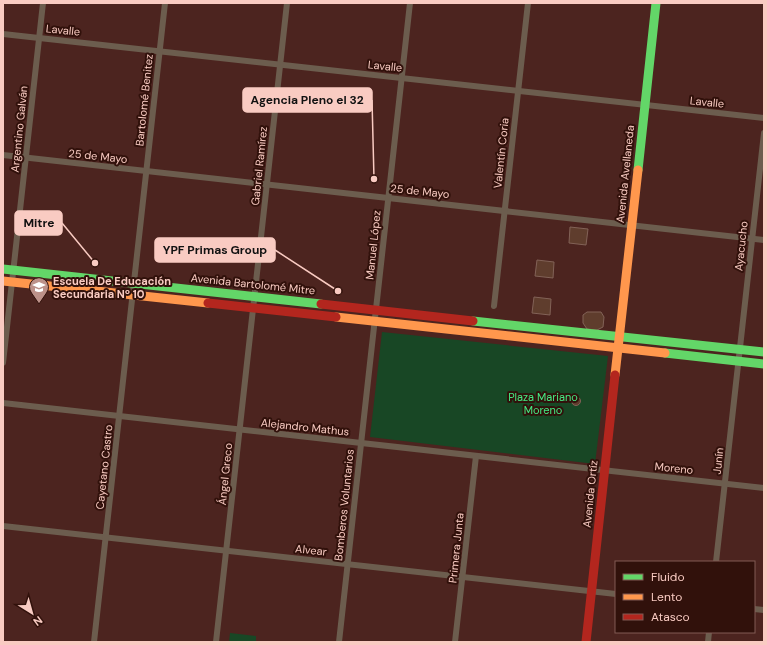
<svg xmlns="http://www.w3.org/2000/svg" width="767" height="645" font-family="'DM Sans',sans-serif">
	<rect width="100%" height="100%" fill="#4c241f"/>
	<g fill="#184725">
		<path d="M382,332L608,356L595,464L370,437Z"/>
		<path d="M230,633L256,636V642H229Z"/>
	</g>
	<g fill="#5f3d2d" stroke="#826257">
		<path d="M570,227L588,229L586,245L569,243Z"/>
		<path d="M537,260L554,262L553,278L535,276Z"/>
		<path d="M534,297L551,299L550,315L532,313Z"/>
		<path d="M587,312H601L604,317L603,327L597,330L587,329L583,323V315Z"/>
		<circle cx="576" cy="401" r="4.5"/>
	</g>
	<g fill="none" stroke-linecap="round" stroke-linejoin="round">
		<g stroke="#6c5d4e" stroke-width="6">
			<path d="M3,34L764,118"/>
			<path d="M3,155L764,240"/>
			<path d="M494,306L528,3"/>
			<path d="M3,363L43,3"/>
			<path d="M3,403L764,488"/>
			<path d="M3,526L616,594"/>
			<path d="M716,562L764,133"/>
			<path d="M754,609L764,610"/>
			<path d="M94,642L165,3"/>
			<path d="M216,642L287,3"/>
			<path d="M339,642L410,3"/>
			<path d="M455,642L476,456"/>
			<path d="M708,642L709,632"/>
		</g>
		<g stroke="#63d668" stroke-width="9">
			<path d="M638,170L656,3"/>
			<path d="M3,269L321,304"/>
			<path d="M473,321L764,352"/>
			<path d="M665,353L764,364"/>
		</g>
		<g stroke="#ff974d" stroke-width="9">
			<path d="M3,281L208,303"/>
			<path d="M336,317L665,353"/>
			<path d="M615,375L638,170"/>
		</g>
		<g stroke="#b3261e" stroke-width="9">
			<path d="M208,303L336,317"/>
			<path d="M321,304L473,321"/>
			<path d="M586,642L615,375"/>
		</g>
	</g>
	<defs>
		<symbol id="school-pin" viewBox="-11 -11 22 30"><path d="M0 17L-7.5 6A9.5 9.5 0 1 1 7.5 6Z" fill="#bc9189" stroke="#31110b"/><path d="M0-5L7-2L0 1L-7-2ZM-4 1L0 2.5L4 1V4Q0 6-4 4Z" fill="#fff"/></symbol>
	</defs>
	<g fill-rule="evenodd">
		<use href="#school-pin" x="28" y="276" width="22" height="30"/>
	</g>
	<g text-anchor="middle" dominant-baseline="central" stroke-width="4" stroke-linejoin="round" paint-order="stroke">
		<g font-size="11" fill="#f9cbc2" stroke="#31110b">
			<text transform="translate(63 30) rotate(6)">Lavalle</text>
			<text transform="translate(385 66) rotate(6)">Lavalle</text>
			<text transform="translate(144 100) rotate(-84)">Bartolomé Benitez</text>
			<text transform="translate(707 102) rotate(6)">Lavalle</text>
			<text transform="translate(19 129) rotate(-84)">Argentino Galván</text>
			<text transform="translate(501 153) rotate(-84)">Valentín Coria</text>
			<text transform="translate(98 156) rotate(6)">25 de Mayo</text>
			<text transform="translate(259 166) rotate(-84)">Gabriel Ramírez</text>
			<text transform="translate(625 174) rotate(-84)">Avenida Avellaneda</text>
			<text transform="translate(420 191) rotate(6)">25 de Mayo</text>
			<text transform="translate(373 245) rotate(-84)">Manuel López</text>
			<text transform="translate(741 246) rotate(-84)">Ayacucho</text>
			<text transform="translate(253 284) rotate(6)">Avenida Bartolomé Mitre</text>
			<text transform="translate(305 427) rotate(6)">Alejandro Mathus</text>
			<text transform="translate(718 461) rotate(-84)">Junín</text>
			<text transform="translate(104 467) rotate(-84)">Cayetano Castro</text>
			<text transform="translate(674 468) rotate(6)">Moreno</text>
			<text transform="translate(225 474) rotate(-84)">Ángel Greco</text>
			<text transform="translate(590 494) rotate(-84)">Avenida Ortíz</text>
			<text transform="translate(344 505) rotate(-84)">Bomberos Voluntarios</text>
			<text transform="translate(456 548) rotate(-84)">Primera Junta</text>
			<text transform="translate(311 550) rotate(6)">Alvear</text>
		</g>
		<g font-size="11" font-weight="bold" fill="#f9cbc2" stroke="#31110b" text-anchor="start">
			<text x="53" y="281">Escuela De Educación<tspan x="53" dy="13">Secundaria Nº 10</tspan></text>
		</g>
		<g font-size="11" fill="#45ea83" stroke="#31110b">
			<text x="543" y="397">Plaza Mariano<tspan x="543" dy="13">Moreno</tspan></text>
		</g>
	</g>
	<path fill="none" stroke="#f9cbc2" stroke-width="1.5" d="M374 179L372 100M95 263L62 223M338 291L275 250"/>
	<g fill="#f9cbc2" stroke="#31110b" stroke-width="1.5">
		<circle cx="374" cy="179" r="4"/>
		<circle cx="95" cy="263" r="4"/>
		<circle cx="338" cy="291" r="4"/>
	</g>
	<g fill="#f9cbc2" stroke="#f9cbc2" stroke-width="1.5">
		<rect x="243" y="88" width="129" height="24" rx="4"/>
		<rect x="15" y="211" width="47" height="24" rx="4"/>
		<rect x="155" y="238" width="120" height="24" rx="4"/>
	</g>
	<g font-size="12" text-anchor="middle" font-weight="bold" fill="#111">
		<text x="307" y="104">Agencia Pleno el 32</text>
		<text x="39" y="227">Mitre</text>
		<text x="215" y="254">YPF Primas Group</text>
	</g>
	<rect width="767" height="645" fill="none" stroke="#f9cbc2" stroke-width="8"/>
	<rect x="615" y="561" width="140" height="72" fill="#31110b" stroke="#815b54"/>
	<rect x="623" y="574" width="20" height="6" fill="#63d668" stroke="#815b54"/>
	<text x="651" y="581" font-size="12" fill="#f9cbc2">Fluido</text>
	<rect x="623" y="594" width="20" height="6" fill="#ff974d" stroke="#815b54"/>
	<text x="651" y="601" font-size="12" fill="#f9cbc2">Lento</text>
	<rect x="623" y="614" width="20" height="6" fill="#b3261e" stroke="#815b54"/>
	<text x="651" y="621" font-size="12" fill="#f9cbc2">Atasco</text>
	<g transform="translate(32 613) rotate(143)" stroke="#31110b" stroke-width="3" paint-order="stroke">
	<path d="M0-3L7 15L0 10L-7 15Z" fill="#f9cbc2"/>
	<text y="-6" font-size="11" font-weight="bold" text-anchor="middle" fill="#f9cbc2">N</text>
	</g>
</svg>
